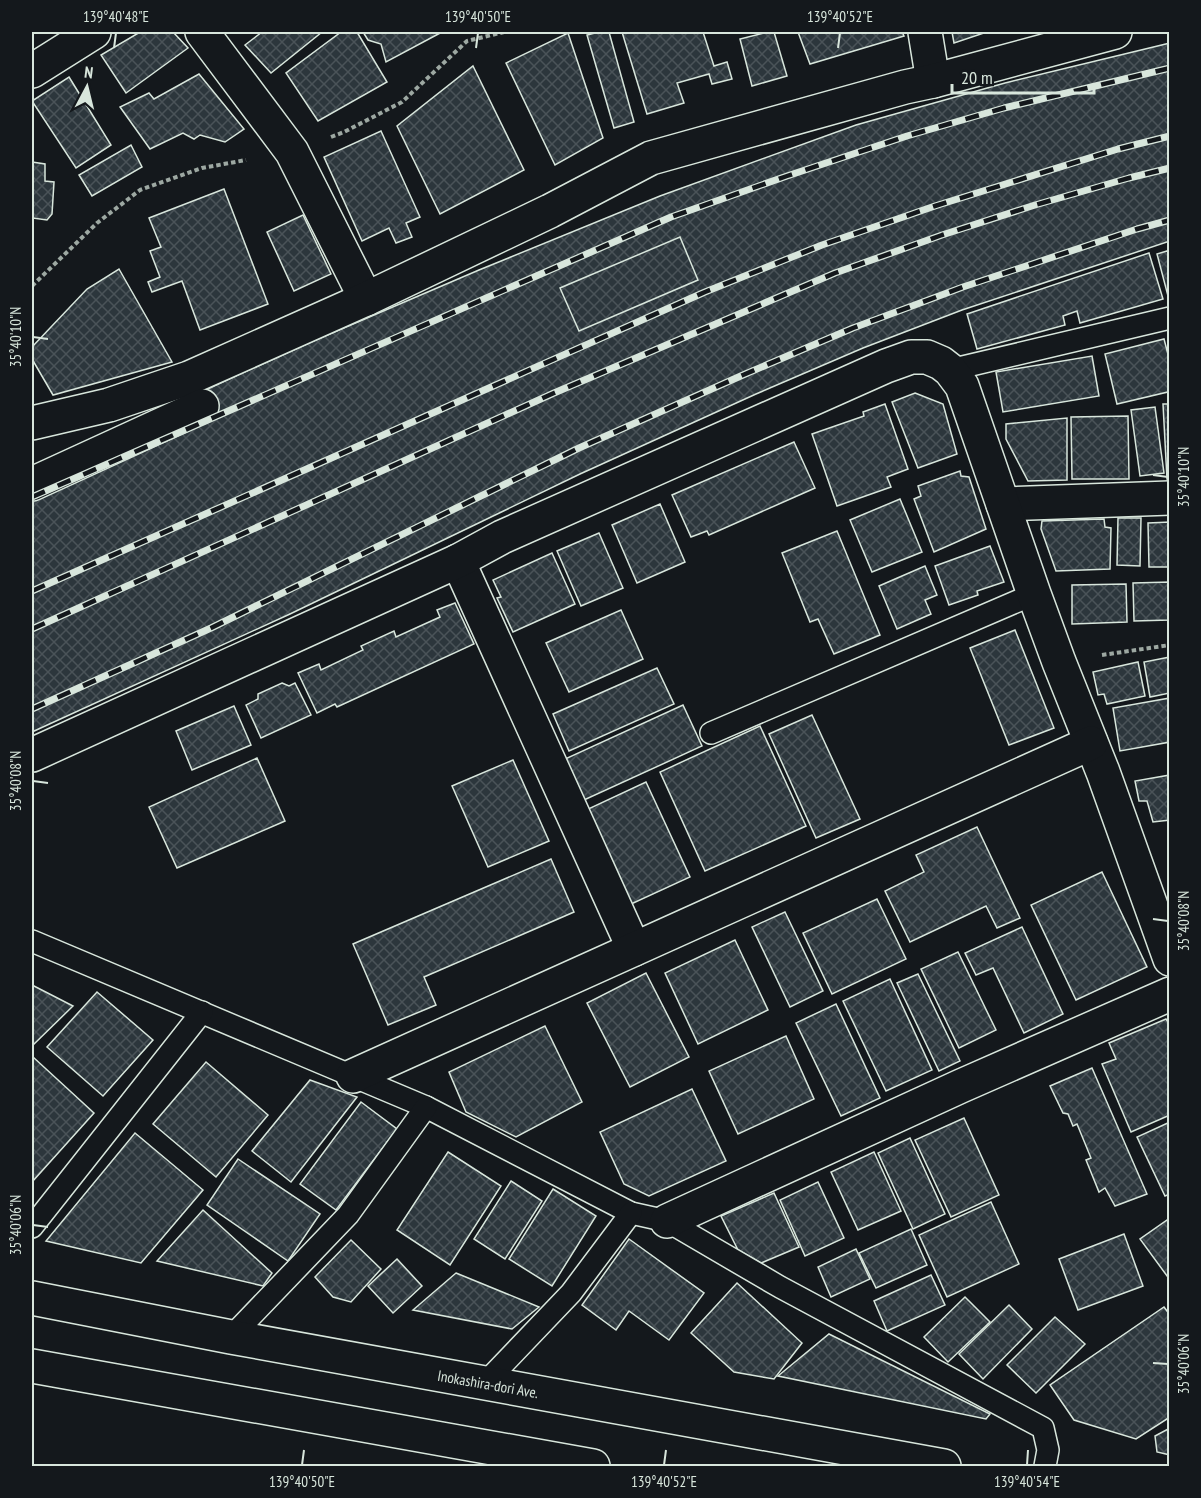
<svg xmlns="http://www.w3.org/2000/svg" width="1201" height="1498" font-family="'PT Sans Narrow',sans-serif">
	<defs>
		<pattern id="building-cross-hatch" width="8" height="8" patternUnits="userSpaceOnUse" patternTransform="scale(1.5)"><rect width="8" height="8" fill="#2c363c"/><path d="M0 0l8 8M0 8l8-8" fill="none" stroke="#4a5358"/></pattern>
	</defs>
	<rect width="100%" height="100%" fill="#14181c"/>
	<g fill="url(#building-cross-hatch)" stroke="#d8e6dc" stroke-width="1.5">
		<path d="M140,32H173L188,48L126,93L101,55Z"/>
		<path d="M262,32H322L271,73L245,45Z"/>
		<path d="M341,32H357L387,82L318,121L286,73Z"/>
		<path d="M363,32H442L386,62L381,44L368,40Z"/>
		<path d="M599,32H609L634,122L614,128L587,35Z"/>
		<path d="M622,32H703L714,66L727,62L732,79L712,84L709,74L677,83L684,103L647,114Z"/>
		<path d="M768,32H774L787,76L752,86L740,39Z"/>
		<path d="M798,32H902L904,36L810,64Z"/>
		<path d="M952,32H984V33L954,43Z"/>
		<path d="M568,33L603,138L555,165L506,63Z"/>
		<path d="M1170,43V241L962,310L863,348L756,394L580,474L290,614L32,732V469L311,342L479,270L660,196L856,125L1005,83Z"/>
		<path d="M473,66L524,170L440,214L397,126Z"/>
		<path d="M199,74L244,129L225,142L200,135L194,139L183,133L150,149L120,107L149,93L154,99Z"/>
		<path d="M69,77L111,145L76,168L32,101Z"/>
		<path d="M381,131L420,217L406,223L412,237L396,243L389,228L362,241L324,157Z"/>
		<path d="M131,145L142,167L92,196L79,175Z"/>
		<path d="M32,162L45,164V181L54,182L52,214L47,220L33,218L32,246Z"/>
		<path d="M224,189L268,304L200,330L182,281L152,292L148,282L160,277L150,251L161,247L149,218Z"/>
		<path d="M303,215L331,274L294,291L267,232Z"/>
		<path d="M680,237L698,280L579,331L560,288Z"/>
		<path d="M1170,250V295L1168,296L1157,254Z"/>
		<path d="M1149,253L1163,299L1080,323L1077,311L1063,316L1065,325L977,349L967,314Z"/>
		<path d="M119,269L172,362L53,395L32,359V347L87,289Z"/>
		<path d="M1164,339L1170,362V398L1168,392L1117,404L1105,354Z"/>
		<path d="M1092,356L1099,396L1003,412L996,372Z"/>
		<path d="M915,393L943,404L957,454L918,468L892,402Z"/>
		<path d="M885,404L908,469L887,477L891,487L837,506L812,434L864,416L863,412Z"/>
		<path d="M1163,404H1170V479H1167Z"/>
		<path d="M1155,407L1164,473L1140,476L1131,410Z"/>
		<path d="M1128,416L1129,479H1072L1071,417Z"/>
		<path d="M1067,418V480L1028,481L1006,439V424Z"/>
		<path d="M794,442L815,488L709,535L707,531L691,537L672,495Z"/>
		<path d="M960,471L961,476L969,477L986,529L934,552L914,499L921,496L918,486Z"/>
		<path d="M900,499L922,552L872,572L850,520Z"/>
		<path d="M660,504L685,562L637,583L612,525Z"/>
		<path d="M1118,518H1141L1140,566L1117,565Z"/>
		<path d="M1104,519L1105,527L1111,528L1110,569L1056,571L1041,529L1042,521Z"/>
		<path d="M1170,522V567H1149L1148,523Z"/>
		<path d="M837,531L880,635L834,654L818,619L810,622L782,553Z"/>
		<path d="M599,533L623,588L581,606L557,551Z"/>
		<path d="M990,546L1004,582L977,591L978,595L949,605L935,566Z"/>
		<path d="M552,553L575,604L513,632L497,598L501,597L493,580Z"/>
		<path d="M925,566L937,595L925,600L931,614L897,629L879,586Z"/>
		<path d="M1170,582V620L1134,621L1133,583Z"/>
		<path d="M1126,584L1127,622L1072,624V585Z"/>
		<path d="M455,603L474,644L337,707L335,704L317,713L298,673L319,664L321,670L363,650L361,646L394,631L396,637L440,617L437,610Z"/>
		<path d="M621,610L643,659L569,692L546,643Z"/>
		<path d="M1015,630L1054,728L1009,745L970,648Z"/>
		<path d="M1170,657V693L1150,697L1144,662Z"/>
		<path d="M1138,662L1145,696L1107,704L1104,694L1098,695L1093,672Z"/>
		<path d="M657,668L674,704L569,751L553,714Z"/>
		<path d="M282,683L289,686L295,683L311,715L261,738L246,705L258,699V694Z"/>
		<path d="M1170,698V742L1120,751L1113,708Z"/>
		<path d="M683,705L702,746L584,800L565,759Z"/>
		<path d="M234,706L251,745L192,770L176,731Z"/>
		<path d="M812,715L860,819L816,838L769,734Z"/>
		<path d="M760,726L806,826L705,871L660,772Z"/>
		<path d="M257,758L285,821L177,868L149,807Z"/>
		<path d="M513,760L549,841L488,867L452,786Z"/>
		<path d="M1170,775V820L1153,822L1147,801H1139L1135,781Z"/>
		<path d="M646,782L690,877L629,905L586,810Z"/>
		<path d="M977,827L1020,918L997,928L986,906L910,942L885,891L924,872L916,855Z"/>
		<path d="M551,859L574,912L424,977L436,1005L388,1025L353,944Z"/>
		<path d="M1102,872L1147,967L1076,1000L1031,905Z"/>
		<path d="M877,899L906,959L832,994L803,933Z"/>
		<path d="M785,912L823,991L790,1007L752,927Z"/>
		<path d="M1022,927L1063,1014L1024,1033L993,968L976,975L965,953Z"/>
		<path d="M735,940L768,1010L698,1044L665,973Z"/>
		<path d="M958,952L996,1030L959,1048L921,969Z"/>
		<path d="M646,973L689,1057L630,1087L587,1003Z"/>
		<path d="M918,974L960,1061L939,1071L897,983Z"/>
		<path d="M890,979L932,1070L886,1091L843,1001Z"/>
		<path d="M32,985L73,1006L32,1046Z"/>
		<path d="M97,992L153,1040L103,1096L47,1047Z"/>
		<path d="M836,1004L880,1098L841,1116L796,1023Z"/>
		<path d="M1166,1019L1170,1026V1115L1131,1132L1102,1064L1116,1059L1109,1043Z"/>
		<path d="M545,1026L582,1102L516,1137L466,1112L449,1072Z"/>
		<path d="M786,1036L814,1099L738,1134L709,1071Z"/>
		<path d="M33,1057L94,1113L32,1182V1059Z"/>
		<path d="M206,1062L268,1115L216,1177L153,1124Z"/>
		<path d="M1092,1068L1147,1194L1115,1206L1105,1188L1099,1192L1086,1160L1091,1158L1077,1124L1073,1126L1068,1114L1063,1113L1050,1086Z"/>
		<path d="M310,1080L357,1097L291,1182L252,1151Z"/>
		<path d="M692,1089L726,1161L649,1196L624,1184L600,1132Z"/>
		<path d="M361,1102L397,1129L336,1210L300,1184Z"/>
		<path d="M964,1118L999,1195L951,1217L915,1140Z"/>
		<path d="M1170,1122V1194L1165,1196L1137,1137Z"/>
		<path d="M135,1133L203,1190L141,1263L46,1241Z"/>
		<path d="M910,1138L945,1214L913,1229L878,1153Z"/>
		<path d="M448,1152L501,1186L450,1265L397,1230Z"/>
		<path d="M874,1152L901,1211L858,1230L831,1172Z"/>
		<path d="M238,1159L320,1214L288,1261L207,1205Z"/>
		<path d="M511,1181L542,1201L505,1259L474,1239Z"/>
		<path d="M818,1182L844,1238L805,1256L780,1200Z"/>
		<path d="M553,1189L596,1216L552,1286L509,1259Z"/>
		<path d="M774,1193L799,1247L761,1263L738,1250L721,1216Z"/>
		<path d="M991,1202L1019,1264L947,1297L919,1235Z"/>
		<path d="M203,1210L272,1273L263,1286L157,1261Z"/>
		<path d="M1170,1218V1280L1140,1239Z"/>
		<path d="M911,1229L927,1265L876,1288L859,1253Z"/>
		<path d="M1124,1234L1143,1286L1078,1310L1059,1259Z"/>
		<path d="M629,1239L704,1293L669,1340L629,1311L616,1330L582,1305Z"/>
		<path d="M351,1240L381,1269L351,1302L333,1297L315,1277Z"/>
		<path d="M856,1249L870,1279L831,1297L818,1267Z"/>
		<path d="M397,1259L422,1286L393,1313L368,1286Z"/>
		<path d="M456,1273L539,1307L512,1329L413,1310Z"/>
		<path d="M931,1275L945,1305L887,1331L874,1301Z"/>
		<path d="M737,1283L802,1343L774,1379L734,1372L691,1333Z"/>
		<path d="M965,1297L990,1322L948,1362L924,1337Z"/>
		<path d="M1009,1305L1032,1329L983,1379L959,1354Z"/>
		<path d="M1164,1307L1170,1315V1417L1136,1439L1074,1420L1050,1385Z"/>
		<path d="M1055,1317L1085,1344L1036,1393L1007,1365Z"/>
		<path d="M829,1334L990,1414L986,1419L778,1376Z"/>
		<path d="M1170,1428V1455L1157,1452L1155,1436Z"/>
	</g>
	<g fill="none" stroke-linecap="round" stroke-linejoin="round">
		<defs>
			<g id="service">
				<path d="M950,370L1170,318"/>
				<path d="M711,733L1034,594"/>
				<path d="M32,941L426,1107L631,1213L667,1221L780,1287L1043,1428L1048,1450L1045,1466"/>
				<path d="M32,1227L202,1012"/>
				<path d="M231,1337L348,1215L426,1107"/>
				<path d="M485,1383L571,1293L631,1213"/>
			</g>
			<g id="minor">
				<path d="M202,32L292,152L366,299"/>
				<path d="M925,32L933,81"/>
				<path d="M32,71L94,32"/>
				<path d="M32,423L109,405L189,378L366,299L550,211L651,158L905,87L933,81L1115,32"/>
				<path d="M32,484L202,406"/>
				<path d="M1003,504L1170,498"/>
				<path d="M458,561L634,949"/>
				<path d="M32,755L458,561L502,537L886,366L911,357H927L941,363L950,370L962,386L1034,594L1059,662L1103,772L1170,959"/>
				<path d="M353,1076L1091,743"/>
				<path d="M667,1221L961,1086L1170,994"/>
			</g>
			<g id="secondary">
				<path d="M32,1298L231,1337L944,1466"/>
				<path d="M32,1366L593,1466"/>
			</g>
		</defs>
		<use href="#service" stroke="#d8e6dc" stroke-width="24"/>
		<use href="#minor" stroke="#d8e6dc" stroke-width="36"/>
		<use href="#secondary" stroke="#d8e6dc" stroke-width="36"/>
		<g stroke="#9da8a2" stroke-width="4" stroke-dasharray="4.5 3" stroke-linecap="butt">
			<path d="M331,137L344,132L402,102L467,41L504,32"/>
			<path d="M32,286L97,223L140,190L202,168L246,160"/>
			<path d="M1102,655L1170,645"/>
		</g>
		<use href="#service" stroke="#14181c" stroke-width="21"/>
		<use href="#minor" stroke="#14181c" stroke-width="33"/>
		<use href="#secondary" stroke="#14181c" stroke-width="33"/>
		<defs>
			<g id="rail">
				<path d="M32,497L671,217L787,176L907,136L1004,108L1170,68"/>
				<path d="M32,591L705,292L822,245L935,206L1118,149L1170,136"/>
				<path d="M32,629L554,393L835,273L942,235L1035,205L1129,178L1170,168"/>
				<path d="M32,709L211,628L579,448L743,375L853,328L963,287L1137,229L1170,220"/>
			</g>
		</defs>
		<use href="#rail" stroke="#d8e6dc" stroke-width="7"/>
		<use href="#rail" stroke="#14181c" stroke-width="4.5" stroke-dasharray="14" stroke-linecap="butt"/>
	</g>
	<path fill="none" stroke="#d8e6dc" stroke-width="2" d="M114,48L116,33M476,48L478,33M838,48L840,33M33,337L48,339M1153,475L1168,477M33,781L48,783M1153,919L1168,921M33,1225L48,1227M1153,1363L1168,1364M302,1465L304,1450M664,1465L666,1450M1027,1465L1028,1450"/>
	<g text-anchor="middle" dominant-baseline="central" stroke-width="4.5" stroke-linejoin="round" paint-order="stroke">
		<g font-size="15" fill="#d8e6dc" stroke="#14181c">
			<text transform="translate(488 1384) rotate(10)">Inokashira-dori Ave.</text>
		</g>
	</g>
	<rect width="1201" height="1498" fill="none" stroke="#14181c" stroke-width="66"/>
	<g transform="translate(87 87) rotate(7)" stroke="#14181c" stroke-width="4.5" paint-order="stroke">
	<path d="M0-4.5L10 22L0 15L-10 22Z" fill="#d8e6dc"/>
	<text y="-9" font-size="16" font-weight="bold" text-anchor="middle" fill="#d8e6dc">N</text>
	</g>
	<path d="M952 84v9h142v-9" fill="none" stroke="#d8e6dc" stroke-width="3"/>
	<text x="961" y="84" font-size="18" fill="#d8e6dc" stroke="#14181c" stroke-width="4.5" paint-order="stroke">20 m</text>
	<rect x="33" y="33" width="1135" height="1432" fill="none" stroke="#d8e6dc" stroke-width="2"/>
	<g font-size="15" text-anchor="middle" fill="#d8e6dc">
		<text x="116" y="22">139°40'48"E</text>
		<text x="478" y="22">139°40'50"E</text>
		<text x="840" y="22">139°40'52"E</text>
		<text transform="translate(16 337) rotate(-90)" y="5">35°40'10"N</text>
		<text transform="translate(1184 477) rotate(-90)" y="5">35°40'10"N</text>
		<text transform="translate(16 781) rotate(-90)" y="5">35°40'08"N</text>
		<text transform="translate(1184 921) rotate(-90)" y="5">35°40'08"N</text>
		<text transform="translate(16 1225) rotate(-90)" y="5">35°40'06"N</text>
		<text transform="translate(1184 1364) rotate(-90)" y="5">35°40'06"N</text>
		<text x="302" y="1487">139°40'50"E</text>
		<text x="664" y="1487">139°40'52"E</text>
		<text x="1027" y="1487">139°40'54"E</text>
	</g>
</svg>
